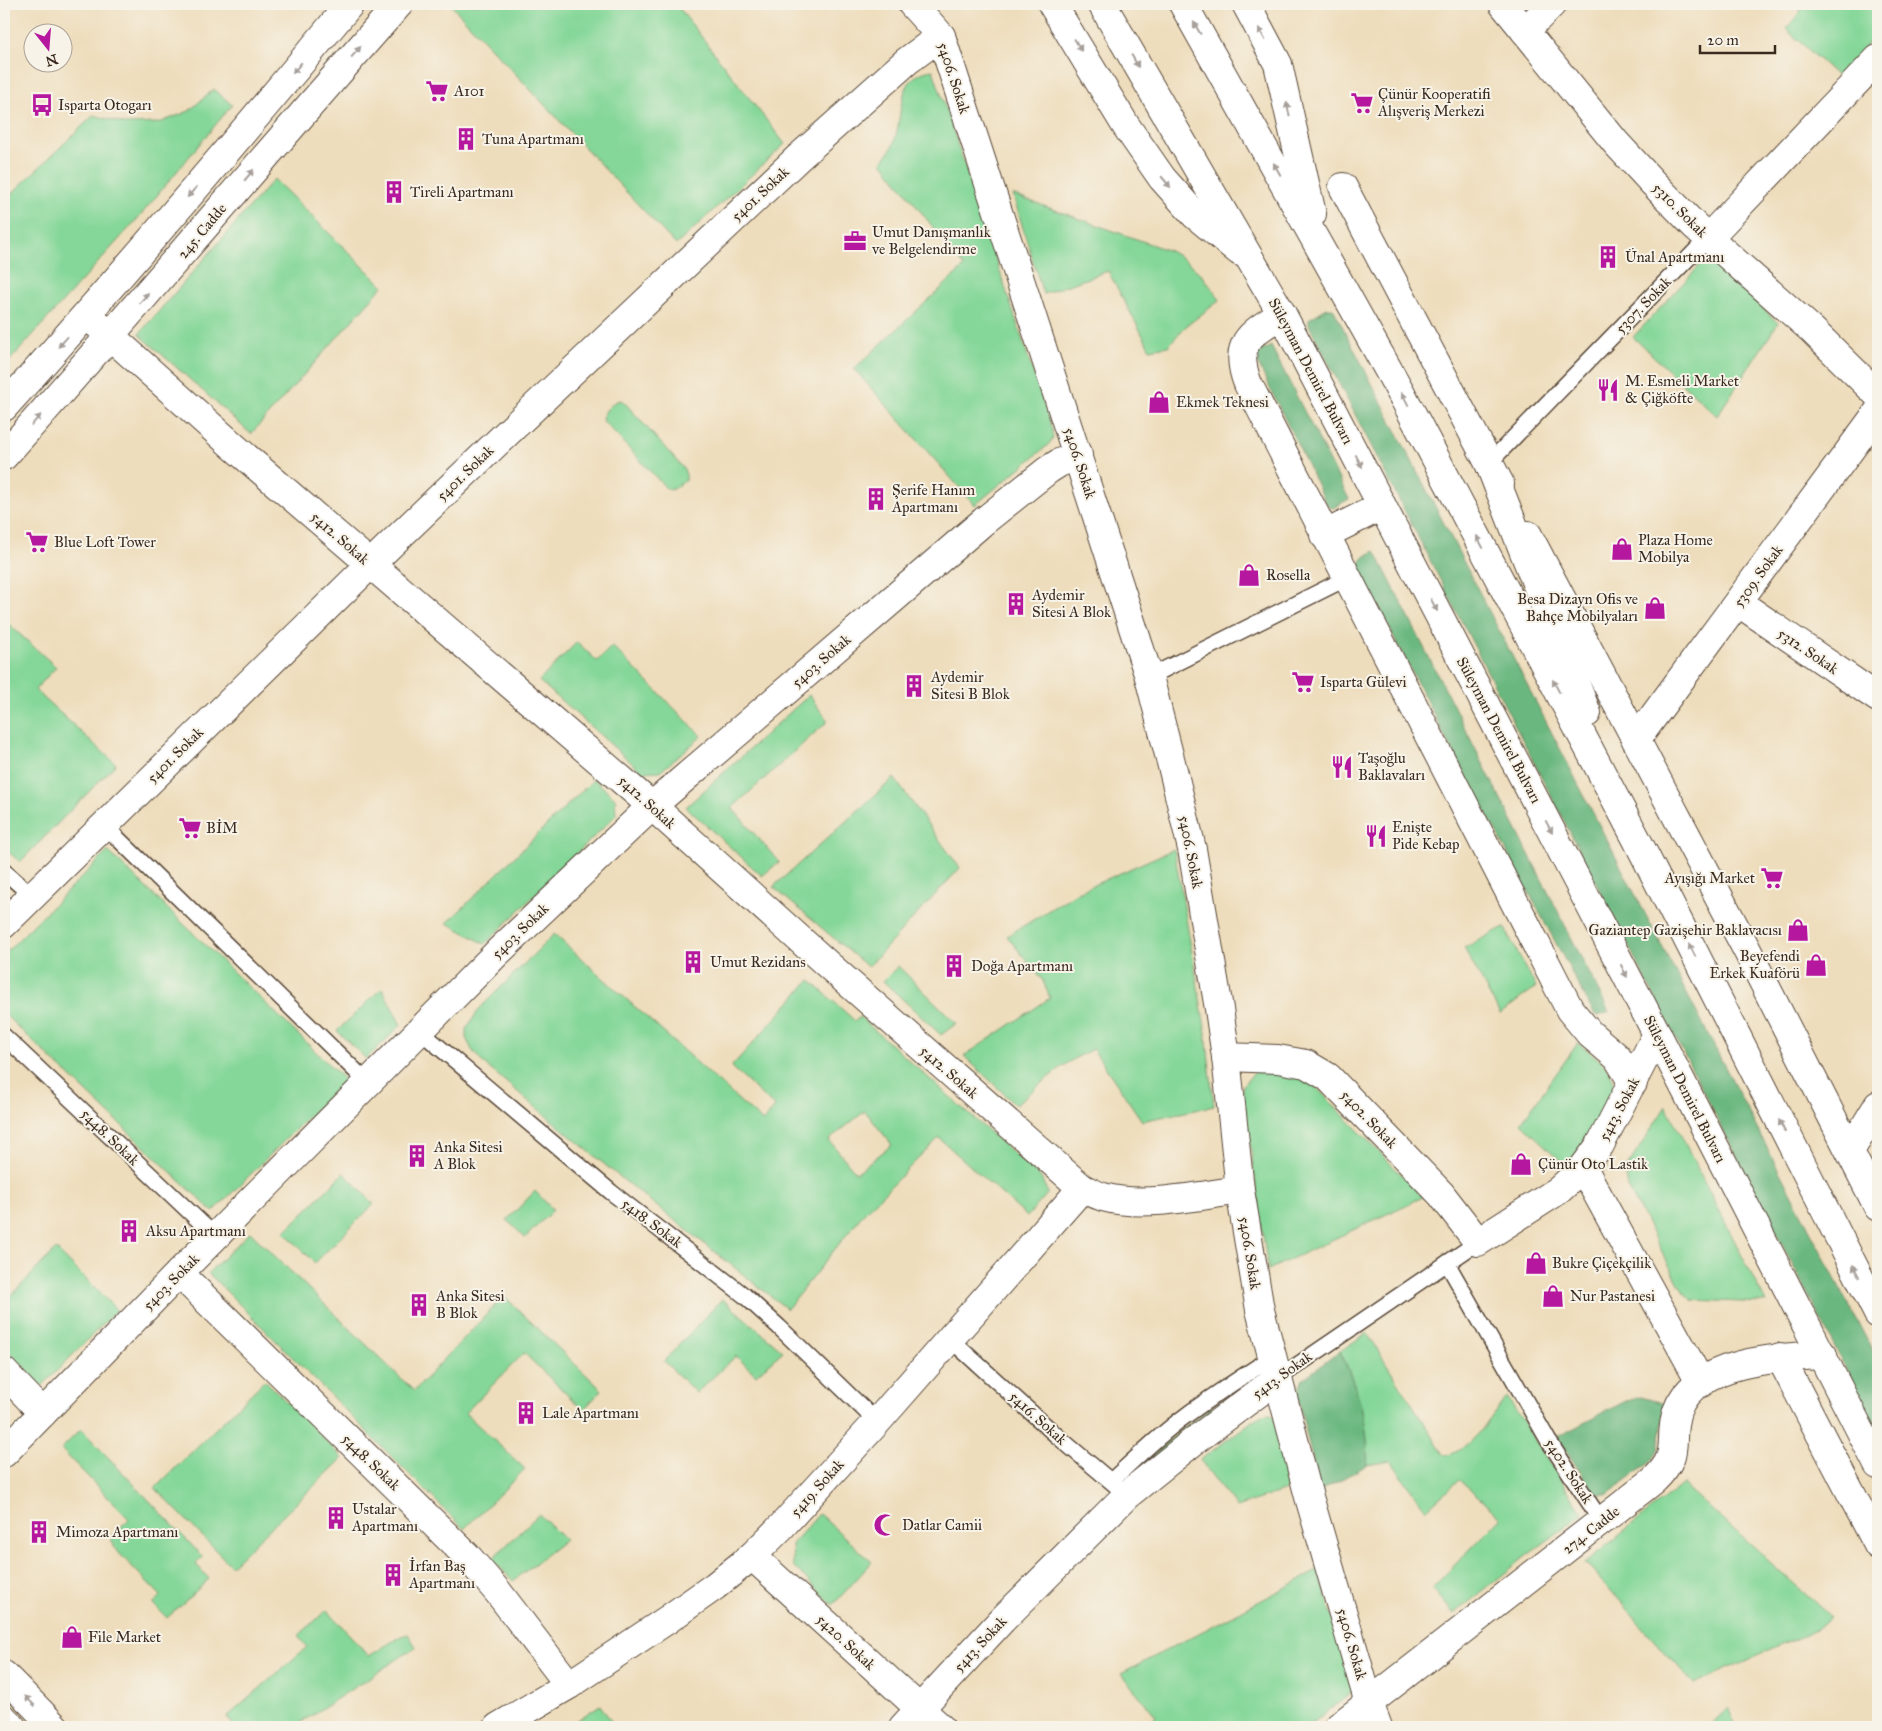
<svg xmlns="http://www.w3.org/2000/svg" width="1882" height="1731" font-family="'IM FELL Great Primer',serif">
	<rect width="100%" height="100%" fill="#f7f3e8"/>
	<filter id="ink" filterUnits="userSpaceOnUse"><feTurbulence type="fractalNoise" baseFrequency=".02" numOctaves="2"/><feDisplacementMap in="SourceGraphic" scale="10" xChannelSelector="R" yChannelSelector="G"/><feConvolveMatrix kernelMatrix="1 2 1 2 8 2 1 2 1" color-interpolation-filters="sRGB"/></filter>
	<filter id="wash" filterUnits="userSpaceOnUse"><feTurbulence type="fractalNoise" baseFrequency=".0096" numOctaves="4" result="noise"/><feDisplacementMap in="SourceGraphic" scale="20" xChannelSelector="R" yChannelSelector="G"/><feGaussianBlur stdDeviation="1.12" result="paint"/><feColorMatrix in="noise" values="0 0 0 0 0 0 0 0 0 0 0 0 0 0 0 0 0 1.4 0 .05"/><feComposite in="paint" operator="in"/></filter>
	<g filter="url(#wash)">
		<rect width="100%" height="100%" fill="#eeddbc"/>
		<g fill="#84d798" stroke="#60805b" fill-rule="evenodd">
			<path d="M450,4H676L785,144L676,245Z"/>
			<path d="M1793,4H1871L1878,11V33L1837,76L1786,29L1801,11Z"/>
			<path d="M933,70L1052,429L1053,439L1047,446L975,505L854,369L964,267L882,162C886,156 892,149 894,142C904,115 895,74 933,70Z"/>
			<path d="M214,89L232,105L140,216L4,367V201L94,115L125,124L159,123L189,111Z"/>
			<path d="M274,179L383,286L251,434L139,334Z"/>
			<path d="M1013,195L1170,251C1194,264 1205,277 1220,300L1185,327L1168,346L1150,349L1108,271L1043,294Z"/>
			<path d="M1715,263L1778,323L1717,416L1633,337L1701,264Z"/>
			<path d="M620,400L624,402L684,469L686,475V480L671,490L666,488L604,422L602,419C604,411 612,402 620,400Z"/>
			<path d="M4,620L56,667L35,690L116,764L20,862L4,848Z"/>
			<path d="M577,642L597,661L612,646L702,736L661,771L642,772L539,681Z"/>
			<path d="M809,695L828,721L732,808L779,862L762,876L686,807Z"/>
			<path d="M894,778L960,868L868,967L773,887Z"/>
			<path d="M594,779L615,798L616,815L485,944L447,923Z"/>
			<path d="M1174,849L1206,1033L1214,1106L1142,1121L1093,1049C1063,1062 1040,1085 1016,1105L964,1056L1050,998L1043,981L1007,936L1078,892Z"/>
			<path d="M108,851L345,1080L213,1212L4,1014V954Z"/>
			<path d="M1504,927L1536,987L1500,1014L1464,948Z"/>
			<path d="M554,934L763,1122L775,1107L731,1067L810,980L855,1021L860,1017L1041,1178L1048,1193L1027,1217L939,1138L864,1213L787,1309L616,1174L483,1063L472,1050L466,1038V1029L480,1008ZM865,1111L892,1145L856,1173L829,1140Z"/>
			<path d="M898,966L956,1023H957L941,1035L883,981Z"/>
			<path d="M382,988L401,1025L366,1059L337,1031Z"/>
			<path d="M1578,1043C1592,1054 1610,1065 1614,1083C1618,1103 1580,1152 1566,1166L1521,1123Z"/>
			<path d="M1255,1071C1280,1072 1296,1072 1317,1088L1423,1197L1268,1270L1242,1087Z"/>
			<path d="M1666,1106L1766,1303L1692,1300L1684,1293L1628,1188L1625,1170Z"/>
			<path d="M344,1173L374,1204L315,1263L284,1232Z"/>
			<path d="M535,1191L553,1210L525,1238L507,1220Z"/>
			<path d="M250,1232L414,1391L504,1296L602,1390L583,1410L524,1353L465,1413L525,1469L464,1529L208,1273Z"/>
			<path d="M56,1249L117,1310L42,1386L4,1347V1303Z"/>
			<path d="M722,1299L783,1351L756,1375L736,1356L696,1393L664,1361Z"/>
			<path d="M1367,1333L1445,1456C1476,1447 1487,1420 1507,1397L1583,1514L1525,1557L1454,1614L1432,1588L1501,1518L1459,1480L1426,1510L1391,1461L1367,1465C1370,1423 1357,1388 1340,1351Z"/>
			<path d="M1265,1370L1268,1377L1124,1481C1169,1438 1212,1404 1265,1370Z"/>
			<path d="M265,1380L343,1458L231,1566L155,1488Z"/>
			<path d="M1271,1414L1275,1417L1295,1487L1236,1507L1200,1460L1255,1419L1263,1415Z"/>
			<path d="M81,1429L203,1557L196,1564L209,1579L167,1618L153,1604L161,1596L113,1547L111,1536L129,1519L61,1449Z"/>
			<path d="M1683,1484L1831,1617L1818,1629L1694,1684L1585,1563Z"/>
			<path d="M539,1514L565,1540L513,1581L492,1559Z"/>
			<path d="M819,1514L872,1562L833,1605L793,1566L792,1544Z"/>
			<path d="M1319,1570L1354,1691L1307,1727H1145L1156,1716L1121,1674Z"/>
			<path d="M327,1610L369,1656L401,1636L408,1634L416,1647L294,1727H235L227,1717L307,1647L298,1636Z"/>
			<path d="M600,1705L615,1727H567Z"/>
			<path d="M1729,1707L1738,1727H1708Z"/>
		</g>
		<g fill="#6bb880" stroke="#53714f">
			<path d="M1327,308H1333L1625,875L1878,1361V1431L1309,325V319Z"/>
			<path d="M1271,346L1349,499L1333,508L1329,507L1325,501L1258,364L1257,358L1260,352Z"/>
			<path d="M1375,551L1609,1012L1598,1016L1594,1014L1443,733L1361,573C1356,562 1365,555 1375,551Z"/>
			<path d="M1340,1351C1357,1388 1370,1423 1367,1465L1320,1491L1297,1394L1303,1379Z"/>
			<path d="M1641,1397L1666,1404L1658,1450L1652,1461L1608,1494H1595L1557,1437L1624,1402Z"/>
		</g>
	</g>
	<g filter="url(#ink)">
		<g fill="none" stroke-linecap="round" stroke-linejoin="round">
			<defs>
				<g id="service">
					<path d="M1489,463L1708,238"/>
					<path d="M1149,677L1347,578"/>
					<path d="M104,825L368,1083"/>
					<path d="M4,871L32,896"/>
					<path d="M420,1031L611,1192L745,1296L779,1327L877,1422"/>
					<path d="M4,1036L216,1237"/>
					<path d="M1447,1263L1548,1440L1602,1522"/>
					<path d="M950,1339L1056,1435L1127,1495"/>
					<path d="M1277,1379L1478,1242"/>
					<path d="M1111,1481C1135,1459 1158,1436 1184,1417C1212,1396 1242,1377 1271,1358"/>
				</g>
				<g id="minor">
					<path d="M912,4L941,36L1149,677L1174,774L1192,849L1219,1009L1226,1057L1240,1190L1260,1310L1309,1497L1369,1703L1378,1727"/>
					<path d="M1503,4L1616,143L1653,183L1695,226L1812,330L1878,395"/>
					<path d="M1525,31L1552,4"/>
					<path d="M1343,187L1500,484"/>
					<path d="M1708,238L1878,59"/>
					<path d="M1282,314C1250,334 1232,343 1248,384L1570,1010L1590,1034L1617,1057L1633,1083"/>
					<path d="M87,315L233,446L652,806L826,963L1082,1188C1089,1191 1096,1195 1103,1197C1142,1208 1200,1196 1240,1190"/>
					<path d="M1324,535L1382,506"/>
					<path d="M1528,535L1747,950L1878,1207"/>
					<path d="M1739,603L1878,698"/>
					<path d="M1636,740L1878,412"/>
					<path d="M4,924L386,549L504,436L798,158L907,61L941,36"/>
					<path d="M1226,1057L1278,1059L1306,1064L1328,1077L1441,1194L1478,1242L1559,1190L1583,1168L1600,1145L1657,1034"/>
					<path d="M1850,1151L1878,1105"/>
					<path d="M1583,1168L1701,1383"/>
					<path d="M179,1273L467,1556L498,1592L569,1685"/>
					<path d="M1780,1357L1878,1545"/>
					<path d="M4,1372L43,1413"/>
					<path d="M4,1453L179,1273L498,952L652,806L984,521L1048,470L1059,463L1078,455"/>
					<path d="M752,1556L940,1727"/>
					<path d="M498,1727L569,1685L667,1620L715,1586L752,1556L782,1526L877,1422L1082,1188"/>
					<path d="M903,1727L1002,1620L1127,1495L1194,1441L1277,1379"/>
					<path d="M1338,1727L1654,1480C1683,1452 1667,1442 1677,1411C1694,1361 1780,1357 1823,1355"/>
				</g>
				<g id="tertiary">
					<path d="M4,407C123,275 237,140 350,4"/>
					<path d="M4,456C137,307 266,154 399,4"/>
					<path d="M4,1675L55,1727"/>
					<path d="M4,1719L12,1727"/>
				</g>
				<g id="trunk">
					<path d="M1052,4L1126,126L1162,178L1195,215L1240,252"/>
					<path d="M1102,4L1282,314L1657,1034L1878,1465"/>
					<path d="M1183,4L1399,389L1636,838L1878,1314"/>
					<path d="M1246,4L1278,64L1312,214"/>
					<path d="M1489,463L1587,713"/>
				</g>
			</defs>
			<use href="#service" stroke="#564536" stroke-width="18"/>
			<use href="#minor" stroke="#564536" stroke-width="30"/>
			<use href="#tertiary" stroke="#564536" stroke-width="30"/>
			<use href="#trunk" stroke="#564536" stroke-width="30"/>
			<use href="#service" stroke="#fff" stroke-width="15"/>
			<use href="#minor" stroke="#fff" stroke-width="28"/>
			<use href="#tertiary" stroke="#fff" stroke-width="28"/>
			<use href="#trunk" stroke="#fff" stroke-width="28"/>
		</g>
		<defs><path id="oneway-solid" d="M-6-.8H1V-3.2L6.5 0L1 3.2V.8H-6Z" transform="scale(1.25)"/></defs>
		<g fill="#a79f9a">
			<use href="#oneway-solid" transform="translate(1197 28) rotate(-120)"/>
			<use href="#oneway-solid" transform="translate(1262 34) rotate(-118)"/>
			<use href="#oneway-solid" transform="translate(1078 45) rotate(59)"/>
			<use href="#oneway-solid" transform="translate(356 52) rotate(-49)"/>
			<use href="#oneway-solid" transform="translate(1135 61) rotate(60)"/>
			<use href="#oneway-solid" transform="translate(297 68) rotate(130)"/>
			<use href="#oneway-solid" transform="translate(1288 109) rotate(-103)"/>
			<use href="#oneway-solid" transform="translate(1277 169) rotate(-119)"/>
			<use href="#oneway-solid" transform="translate(249 175) rotate(-50)"/>
			<use href="#oneway-solid" transform="translate(1166 182) rotate(50)"/>
			<use href="#oneway-solid" transform="translate(192 192) rotate(131)"/>
			<use href="#oneway-solid" transform="translate(144 298) rotate(-50)"/>
			<use href="#oneway-solid" transform="translate(63 342) rotate(132)"/>
			<use href="#oneway-solid" transform="translate(1405 399) rotate(-118)"/>
			<use href="#oneway-solid" transform="translate(36 420) rotate(-48)"/>
			<use href="#oneway-solid" transform="translate(1359 461) rotate(62)"/>
			<use href="#oneway-solid" transform="translate(1480 542) rotate(-118)"/>
			<use href="#oneway-solid" transform="translate(1434 605) rotate(62)"/>
			<use href="#oneway-solid" transform="translate(1556 686) rotate(-118)"/>
			<use href="#oneway-solid" transform="translate(1549 827) rotate(62)"/>
			<use href="#oneway-solid" transform="translate(1692 950) rotate(-117)"/>
			<use href="#oneway-solid" transform="translate(1624 971) rotate(63)"/>
			<use href="#oneway-solid" transform="translate(1782 1126) rotate(-117)"/>
			<use href="#oneway-solid" transform="translate(1856 1271) rotate(-117)"/>
			<use href="#oneway-solid" transform="translate(30 1701) rotate(-135)"/>
		</g>
	</g>
	<defs>
		<symbol id="supermarket-bare" viewBox="-9 -9 18 18"><path d="M-6-5.5h2.5l.6 2H6L4.5 2H-2.5L-4.4-4H-6ZM-1.5 3.2a1.3 1.3 0 1 0 .1 0ZM3 3.2a1.3 1.3 0 1 0 .1 0Z" fill="#b5179e" stroke="#f7f3e8" stroke-width="2.5" paint-order="stroke"/></symbol>
		<symbol id="bus-bare" viewBox="-9 -9 18 18"><path d="M-5-6H5V4H4V6H2V4H-2V6H-4V4H-5ZM-3.5-4V0h7V-4ZM-3.5 1.2v1.5H-2V1.2ZM2 1.2v1.5H3.5V1.2Z" fill="#b5179e" stroke="#f7f3e8" stroke-width="2.5" paint-order="stroke"/></symbol>
		<symbol id="building-bare" viewBox="-9 -9 18 18"><path d="M-4-6H4V6H1V3H-1V6H-4ZM-2.5-4.3h1.7v1.8h-1.7ZM.8-4.3h1.7v1.8H.8ZM-2.5-1h1.7V.8h-1.7ZM.8-1h1.7V.8H.8Z" fill="#b5179e" stroke="#f7f3e8" stroke-width="2.5" paint-order="stroke"/></symbol>
		<symbol id="office-bare" viewBox="-9 -9 18 18"><path d="M-6-3h4V-5.5h4V-3h4V5H-6ZM-1-4.5V-3h2v-1.5ZM-6 0V1H6V0Z" fill="#b5179e" stroke="#f7f3e8" stroke-width="2.5" paint-order="stroke"/></symbol>
		<symbol id="restaurant-bare" viewBox="-9 -9 18 18"><path d="M-5-6h1v4h1v-4h1v4h1v-4h1v5L-1.5 .5V6h-2V.5L-5-1ZM5-6V6H3V1.5H1.5Q1.5-4 5-6Z" fill="#b5179e" stroke="#f7f3e8" stroke-width="2.5" paint-order="stroke"/></symbol>
		<symbol id="shop-bare" viewBox="-9 -9 18 18"><path d="M-5-2.5h2.3a2.7 3.5 0 0 1 5.4 0H5L5.5 6h-11ZM-1.5-2.5h3a1.5 2.3 0 0 0-3 0Z" fill="#b5179e" stroke="#f7f3e8" stroke-width="2.5" paint-order="stroke"/></symbol>
		<symbol id="mosque-bare" viewBox="-9 -9 18 18"><path d="M3.5-4.9A6 6 0 1 0 3.5 4.9A5 5 0 1 1 3.5-4.9Z" fill="#b5179e" stroke="#f7f3e8" stroke-width="2.5" paint-order="stroke"/></symbol>
	</defs>
	<g fill-rule="evenodd">
		<use href="#supermarket-bare" x="421" y="75" width="32" height="32"/>
		<use href="#supermarket-bare" x="1346" y="87" width="32" height="32"/>
		<use href="#bus-bare" x="26" y="89" width="32" height="32"/>
		<use href="#building-bare" x="450" y="123" width="32" height="32"/>
		<use href="#building-bare" x="378" y="176" width="32" height="32"/>
		<use href="#office-bare" x="839" y="225" width="32" height="32"/>
		<use href="#building-bare" x="1592" y="241" width="32" height="32"/>
		<use href="#restaurant-bare" x="1592" y="374" width="32" height="32"/>
		<use href="#shop-bare" x="1143" y="386" width="32" height="32"/>
		<use href="#building-bare" x="860" y="483" width="32" height="32"/>
		<use href="#supermarket-bare" x="21" y="526" width="32" height="32"/>
		<use href="#shop-bare" x="1606" y="533" width="32" height="32"/>
		<use href="#shop-bare" x="1233" y="559" width="32" height="32"/>
		<use href="#building-bare" x="1000" y="588" width="32" height="32"/>
		<use href="#shop-bare" x="1639" y="592" width="32" height="32"/>
		<use href="#supermarket-bare" x="1287" y="666" width="32" height="32"/>
		<use href="#building-bare" x="898" y="670" width="32" height="32"/>
		<use href="#restaurant-bare" x="1326" y="751" width="32" height="32"/>
		<use href="#supermarket-bare" x="174" y="812" width="32" height="32"/>
		<use href="#restaurant-bare" x="1360" y="820" width="32" height="32"/>
		<use href="#supermarket-bare" x="1756" y="862" width="32" height="32"/>
		<use href="#shop-bare" x="1782" y="914" width="32" height="32"/>
		<use href="#building-bare" x="677" y="946" width="32" height="32"/>
		<use href="#shop-bare" x="1800" y="949" width="32" height="32"/>
		<use href="#building-bare" x="938" y="950" width="32" height="32"/>
		<use href="#building-bare" x="401" y="1140" width="32" height="32"/>
		<use href="#shop-bare" x="1505" y="1148" width="32" height="32"/>
		<use href="#building-bare" x="113" y="1215" width="32" height="32"/>
		<use href="#shop-bare" x="1520" y="1247" width="32" height="32"/>
		<use href="#shop-bare" x="1537" y="1280" width="32" height="32"/>
		<use href="#building-bare" x="403" y="1289" width="32" height="32"/>
		<use href="#building-bare" x="510" y="1397" width="32" height="32"/>
		<use href="#building-bare" x="320" y="1502" width="32" height="32"/>
		<use href="#mosque-bare" x="869" y="1509" width="32" height="32"/>
		<use href="#building-bare" x="23" y="1516" width="32" height="32"/>
		<use href="#building-bare" x="377" y="1559" width="32" height="32"/>
		<use href="#shop-bare" x="56" y="1621" width="32" height="32"/>
	</g>
	<g text-anchor="middle" dominant-baseline="central" stroke-width="4" stroke-linejoin="round" paint-order="stroke">
		<g font-size="15" fill="#3b2a1e" stroke="#f7f3e8">
			<text transform="translate(954 78) rotate(72)">5406. Sokak</text>
			<text transform="translate(760 194) rotate(-43)">5401. Sokak</text>
			<text transform="translate(1680 210) rotate(45)">5310. Sokak</text>
			<text transform="translate(202 231) rotate(-50)">245. Cadde</text>
			<text transform="translate(1643 305) rotate(-46)">5307. Sokak</text>
			<text transform="translate(1311 371) rotate(62)">Süleyman Demirel Bulvarı</text>
			<text transform="translate(1080 463) rotate(72)">5406. Sokak</text>
			<text transform="translate(465 473) rotate(-44)">5401. Sokak</text>
			<text transform="translate(340 538) rotate(41)">5412. Sokak</text>
			<text transform="translate(1758 576) rotate(-54)">5309. Sokak</text>
			<text transform="translate(1808 651) rotate(34)">5312. Sokak</text>
			<text transform="translate(821 661) rotate(-41)">5403. Sokak</text>
			<text transform="translate(1499 730) rotate(62)">Süleyman Demirel Bulvarı</text>
			<text transform="translate(175 755) rotate(-45)">5401. Sokak</text>
			<text transform="translate(647 802) rotate(42)">5412. Sokak</text>
			<text transform="translate(1191 852) rotate(79)">5406. Sokak</text>
			<text transform="translate(520 931) rotate(-44)">5403. Sokak</text>
			<text transform="translate(949 1072) rotate(41)">5412. Sokak</text>
			<text transform="translate(1685 1089) rotate(63)">Süleyman Demirel Bulvarı</text>
			<text transform="translate(1619 1109) rotate(-62)">5413. Sokak</text>
			<text transform="translate(1369 1119) rotate(46)">5402. Sokak</text>
			<text transform="translate(110 1137) rotate(44)">5448. Sokak</text>
			<text transform="translate(652 1223) rotate(37)">5418. Sokak</text>
			<text transform="translate(1250 1253) rotate(81)">5406. Sokak</text>
			<text transform="translate(171 1282) rotate(-45)">5403. Sokak</text>
			<text transform="translate(1282 1375) rotate(-36)">5413. Sokak</text>
			<text transform="translate(1038 1418) rotate(42)">5416. Sokak</text>
			<text transform="translate(371 1462) rotate(44)">5448. Sokak</text>
			<text transform="translate(1569 1471) rotate(57)">5402. Sokak</text>
			<text transform="translate(817 1488) rotate(-48)">5419. Sokak</text>
			<text transform="translate(1591 1530) rotate(-38)">274. Cadde</text>
			<text transform="translate(846 1642) rotate(43)">5420. Sokak</text>
			<text transform="translate(980 1644) rotate(-47)">5413. Sokak</text>
			<text transform="translate(1352 1644) rotate(74)">5406. Sokak</text>
		</g>
		<g font-size="15" fill="#3b2a1e" stroke="#f7f3e8" text-anchor="start">
			<text x="454" y="91">A101</text>
			<text x="1378" y="94">Çünür Kooperatifi<tspan x="1378" dy="17">Alışveriş Merkezi</tspan></text>
			<text x="58" y="105">Isparta Otogarı</text>
			<text x="482" y="139">Tuna Apartmanı</text>
			<text x="410" y="192">Tireli Apartmanı</text>
			<text x="872" y="232">Umut Danışmanlık<tspan x="872" dy="17">ve Belgelendirme</tspan></text>
			<text x="1625" y="257">Ünal Apartmanı</text>
			<text x="1625" y="381">M. Esmeli Market<tspan x="1625" dy="17">&amp; Çiğköfte</tspan></text>
			<text x="1176" y="402">Ekmek Teknesi</text>
			<text x="892" y="490">Şerife Hanım<tspan x="892" dy="17">Apartmanı</tspan></text>
			<text x="1638" y="540">Plaza Home<tspan x="1638" dy="17">Mobilya</tspan></text>
			<text x="54" y="542">Blue Loft Tower</text>
			<text x="1266" y="575">Rosella</text>
			<text x="1032" y="595">Aydemir<tspan x="1032" dy="17">Sitesi A Blok</tspan></text>
			<text x="1638" y="599" text-anchor="end">Besa Dizayn Ofis ve<tspan x="1638" dy="17">Bahçe Mobilyaları</tspan></text>
			<text x="931" y="677">Aydemir<tspan x="931" dy="17">Sitesi B Blok</tspan></text>
			<text x="1320" y="682">Isparta Gülevi</text>
			<text x="1358" y="758">Taşoğlu<tspan x="1358" dy="17">Baklavaları</tspan></text>
			<text x="1392" y="827">Enişte<tspan x="1392" dy="17">Pide Kebap</tspan></text>
			<text x="206" y="828">BİM</text>
			<text x="1755" y="878" text-anchor="end">Ayışığı Market</text>
			<text x="1782" y="930" text-anchor="end">Gaziantep Gazişehir Baklavacısı</text>
			<text x="1800" y="956" text-anchor="end">Beyefendi<tspan x="1800" dy="17">Erkek Kuaförü</tspan></text>
			<text x="710" y="962">Umut Rezidans</text>
			<text x="971" y="966">Doğa Apartmanı</text>
			<text x="434" y="1147">Anka Sitesi<tspan x="434" dy="17">A Blok</tspan></text>
			<text x="1538" y="1164">Çünür Oto Lastik</text>
			<text x="146" y="1231">Aksu Apartmanı</text>
			<text x="1552" y="1263">Bukre Çiçekçilik</text>
			<text x="436" y="1296">Anka Sitesi<tspan x="436" dy="17">B Blok</tspan></text>
			<text x="1570" y="1296">Nur Pastanesi</text>
			<text x="542" y="1413">Lale Apartmanı</text>
			<text x="352" y="1509">Ustalar<tspan x="352" dy="17">Apartmanı</tspan></text>
			<text x="902" y="1525">Datlar Camii</text>
			<text x="56" y="1532">Mimoza Apartmanı</text>
			<text x="409" y="1566">İrfan Baş<tspan x="409" dy="17">Apartmanı</tspan></text>
			<text x="88" y="1637">File Market</text>
		</g>
	</g>
	<rect width="1882" height="1731" fill="none" stroke="#f7f3e8" stroke-width="20"/>
	<g transform="translate(48 48) rotate(163)"><circle r="24" fill="#f7f3e8" stroke="#aca397"/>
	<path d="M0-4L9 19L0 12L-9 19Z" fill="#b5179e"/>
	<text y="-8" font-size="14" font-weight="bold" text-anchor="middle" fill="#3b2a1e">N</text>
	</g>
	<path d="M1700 45v8h75v-8" fill="none" stroke="#3b2a1e" stroke-width="2.5"/>
	<text x="1707" y="45" font-size="15" fill="#3b2a1e" stroke="#f7f3e8" stroke-width="4" paint-order="stroke">20 m</text>
</svg>
